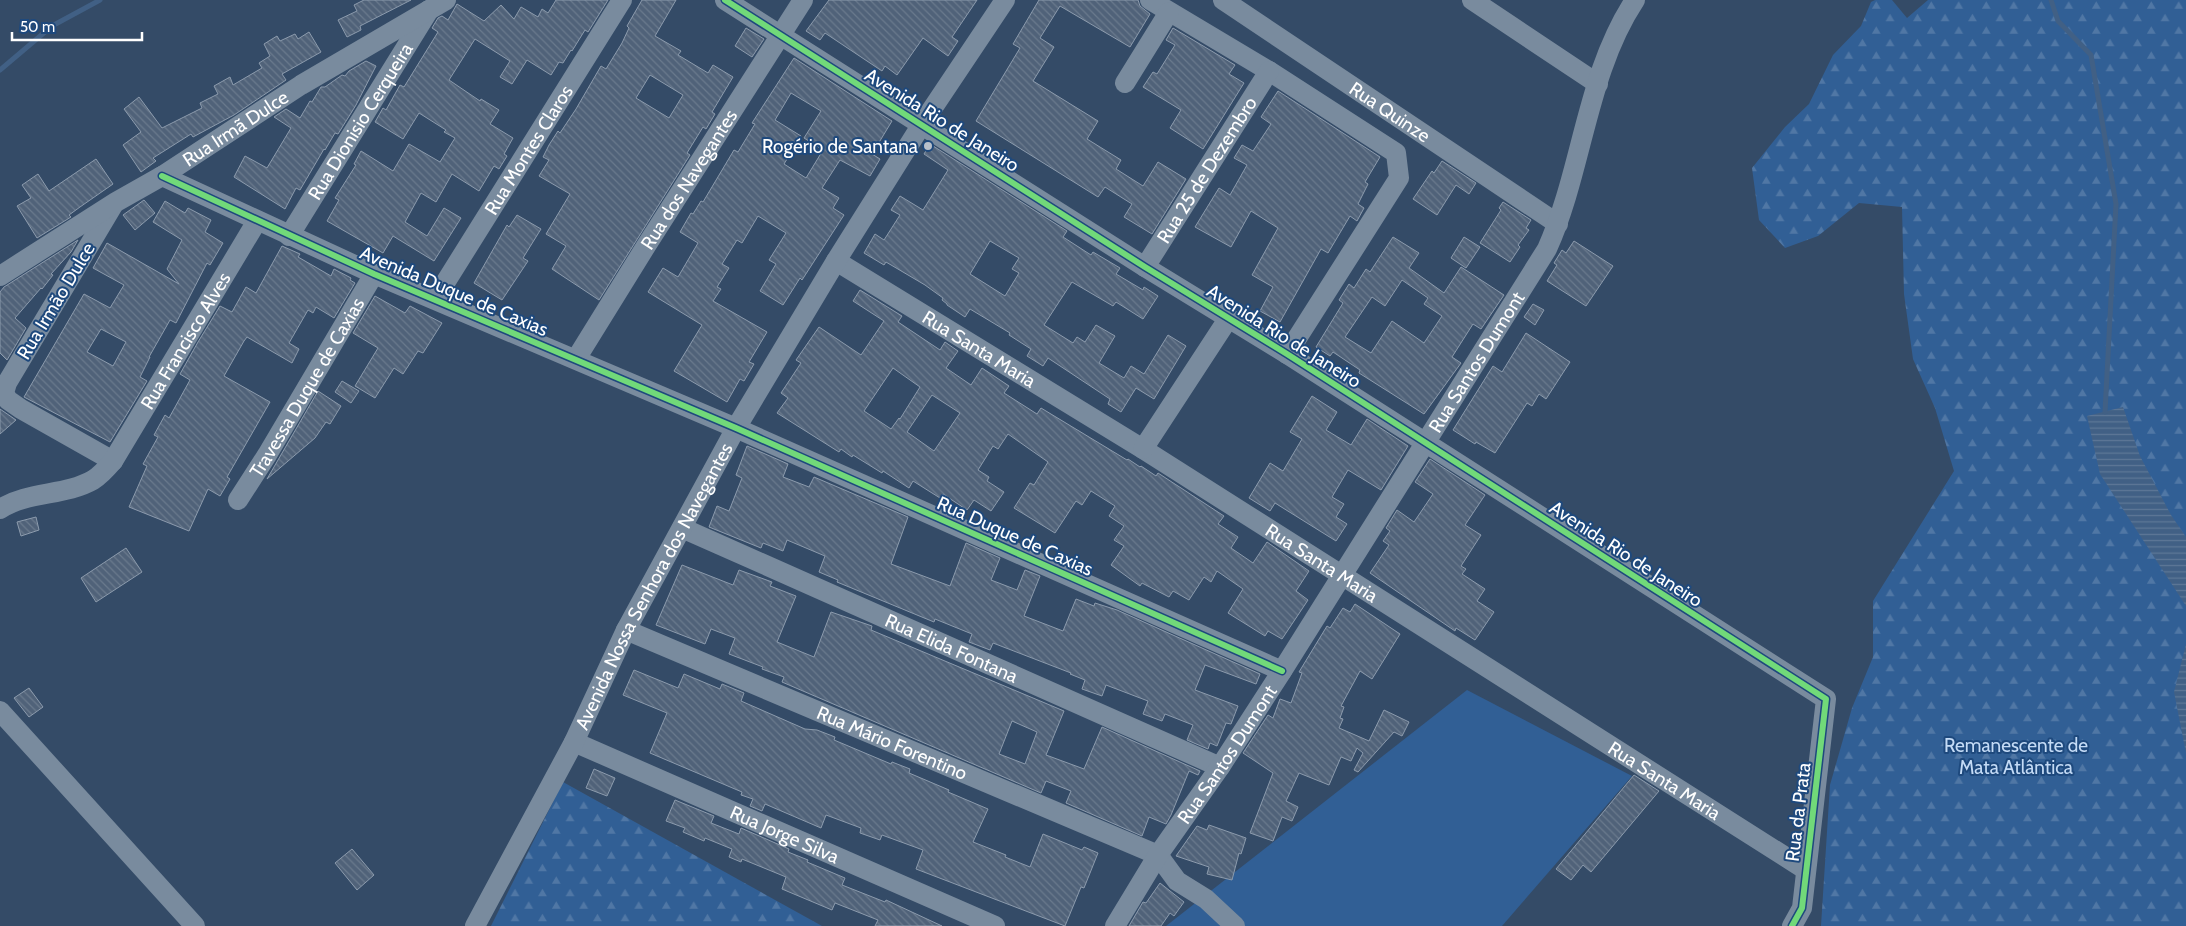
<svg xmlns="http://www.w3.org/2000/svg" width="2186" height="926" font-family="Cabin,sans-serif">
	<defs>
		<pattern id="forest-firs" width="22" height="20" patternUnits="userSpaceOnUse" patternTransform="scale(1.25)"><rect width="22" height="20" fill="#315f95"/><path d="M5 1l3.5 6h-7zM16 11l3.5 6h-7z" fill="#5077a5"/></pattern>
		<pattern id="water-rules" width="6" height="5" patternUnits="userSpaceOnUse" patternTransform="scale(1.25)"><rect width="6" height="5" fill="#416085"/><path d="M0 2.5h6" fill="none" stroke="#5e7897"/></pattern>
		<pattern id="building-back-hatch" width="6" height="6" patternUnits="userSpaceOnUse" patternTransform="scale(1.25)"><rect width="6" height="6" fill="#506279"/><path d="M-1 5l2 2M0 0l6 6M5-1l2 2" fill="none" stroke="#6a7a8d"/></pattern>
	</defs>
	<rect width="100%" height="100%" fill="#344b67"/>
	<g fill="url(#forest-firs)">
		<path d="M1875,0H1892L1907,18L1928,0H2186V926H1821L1830,785L1852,708L1873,657V601L1954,471L1935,408L1913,359L1904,294L1902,207L1859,203L1818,236L1785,248L1759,220L1752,168L1785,127L1809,104L1833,55L1861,26L1871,2Z"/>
		<path d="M563,782L822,926H491Z"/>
	</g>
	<path fill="#315f95" d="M1467,690L1632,776L1502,926H1166Z"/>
	<g fill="url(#water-rules)">
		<path d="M2123,407L2140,456L2171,515L2186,537V606L2100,474L2087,416Z"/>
		<path d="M2186,644V753L2174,692Z"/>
	</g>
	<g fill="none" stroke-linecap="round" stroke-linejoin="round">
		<g stroke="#416085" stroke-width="5">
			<path d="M2051,0L2058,21L2091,55L2116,204L2105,412"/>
			<path d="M0,70L52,26L100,0"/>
		</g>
	</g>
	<g fill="url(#building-back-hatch)" stroke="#8c9bad" fill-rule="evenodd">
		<path d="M364,0H411L360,26L361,30L347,37L338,20L357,11L354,5Z"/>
		<path d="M556,0H608L588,32L585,30L572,51L571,50L563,63L559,62L551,75L527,60L512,84L500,77L510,61L475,39L449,80L480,101L481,99L499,110L490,124L513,138L504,154L507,156L499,169L494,166L479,191L452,174L436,202L421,193L405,222L427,236L444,208L461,218L434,261L393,236L383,253L327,221L339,200L335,198L356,165L354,164L361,151L393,171L409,144L440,162L455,138L444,132L446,130L419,113L403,139L375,122L383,108L386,110L400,85L404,87L438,32L432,28L438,18L442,16L448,20L457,4L484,21L501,5L514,19L521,7L538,17L542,9L548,13Z"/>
		<path d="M642,0H676L655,36L681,51L678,55L708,73L713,65L733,77L712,112L715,114L706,129L703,127L687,153L690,155L599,300L552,269L566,246L546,234L570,194L539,176L549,160L543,157L549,145L558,131L560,133L576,109L601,66L606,69L622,43L629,28L627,26ZM650,75L683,95L669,118L636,98Z"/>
		<path d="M829,0H977L952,37L958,41L948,56L923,38L897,75L885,66L882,71L825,33L820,40L806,31Z"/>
		<path d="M1039,0H1138L1140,6L1150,14L1130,47L1060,6L1040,38L1054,47L1033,81L1098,121L1087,139L1121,160L1116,169L1143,186L1158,162L1186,179L1152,234L1124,217L1132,204L1105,187L1098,197L976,121L1020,48L1013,44Z"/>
		<path d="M746,28L764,39L752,57L735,46Z"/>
		<path d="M1173,28L1235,65L1229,74L1244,83L1203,149L1170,128L1181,110L1143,87L1153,72L1157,74L1175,45L1166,40Z"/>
		<path d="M309,32L321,52L282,74L286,80L234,115L193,137L191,134L153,158L156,161L141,172L123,145L141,132L124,109L139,97L162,128L202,108L200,103L218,94L214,86L230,77L233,85L262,68L259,63L270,56L264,44L277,36L280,41L295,34L298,39Z"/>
		<path d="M794,58L892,121L872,154L880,159L870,176L840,160L822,188L839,198L833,208L844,215L802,280L800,278L783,305L760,291L776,264L769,260L786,233L758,216L742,243L737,240L722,264L729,268L717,287L721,289L713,301L767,332L749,362L754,364L744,381L740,379L727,402L674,371L702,325L648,292L663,268L678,277L698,243L680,232L691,213L693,214L701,201L703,202L734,150L738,152L755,124L752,123ZM791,93L821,111L804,138L823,150L806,178L784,164L801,136L775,120Z"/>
		<path d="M366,61L376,66L356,105L338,134L335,133L325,150L324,149L300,190L296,188L285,209L234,177L245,156L267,168L291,128L274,117L286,109L300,118L310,101L312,102L321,87H325L342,75L345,76L349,71Z"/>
		<path d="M1278,91L1380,157L1365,182L1368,184L1358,204L1364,208L1357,221L1350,216L1328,253L1321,249L1280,322L1260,311L1273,287L1252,275L1278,228L1251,211L1231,247L1195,227L1219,188L1230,195L1247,165L1234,158L1242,145L1253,151L1271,124L1261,117Z"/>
		<path d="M930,144L1067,231L1063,237L1091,255L1093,252L1120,268L1116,274L1143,290L1144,287L1158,296L1143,319L1116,302L1113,306L1072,282L1044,325L1073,343L1077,337L1085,342L1096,325L1115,336L1099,363L1124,378L1131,366L1144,374L1168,335L1186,346L1154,399L1136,388L1121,412L1108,404L1110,399L1048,358L1043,366L1027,356L1031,349L1009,335L1010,333L970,309L965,317L947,305V304L942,300L943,298L925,285L886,262L884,265L864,253L875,234L884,240L900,215L891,210L900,196L923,210L948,170L924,154ZM990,241L1019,258L1012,269L1019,273L1005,296L970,274Z"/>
		<path d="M96,159L113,184L80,207L69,215L71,217L37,238L17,206L31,198L22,185L38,174L49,191Z"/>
		<path d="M1442,161L1476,183L1469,194L1456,185L1437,215L1413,199L1432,171L1434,173Z"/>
		<path d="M144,200L155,213L135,230L123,215Z"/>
		<path d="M165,201L185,213L188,208L211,220L205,232L223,243L210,265L207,263L176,323L170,320L149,357H150L140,377L147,381L110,442L24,397L84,294L110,308L124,285L93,268L107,243L179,284L167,269L182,240L153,222ZM101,329L126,342L113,366L87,352Z"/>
		<path d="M1503,202L1531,220L1526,228L1529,230L1518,245L1520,247L1510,262L1480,243L1501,210L1499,208Z"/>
		<path d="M517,215L541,229L523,258L528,261L502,300L474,283L507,225L509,227Z"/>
		<path d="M1393,237L1419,253L1409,268L1444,293L1461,267L1504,295L1481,329L1473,324L1452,357L1461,363L1424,414L1359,373L1360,370L1333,352L1330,356L1316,347L1343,303L1339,300L1349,284L1354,288L1366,269L1370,272ZM1402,280L1428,298L1424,304L1442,316L1424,343L1392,321L1371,353L1345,337L1372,297L1385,306Z"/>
		<path d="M1464,237L1480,247L1466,268L1451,258Z"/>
		<path d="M78,240L71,252L51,274L53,275L42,289L41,288L15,318L26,328L7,360L0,353V292L4,287Z"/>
		<path d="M1574,241L1613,266L1586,306L1547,281L1557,265L1554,263L1562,250L1566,253Z"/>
		<path d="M282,246L300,254L298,257L331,276L334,269L351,278L350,280L355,283L334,318L316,307L313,313L308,310L289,343L299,349L292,363L247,337L244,341L224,376L270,402L227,477L230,479L220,496L208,489L189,531L129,507L147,466L143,464L158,437L154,435L165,415L169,418L190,380L180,374L198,342L220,306L232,312L246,287L256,293Z"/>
		<path d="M860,290L902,316L898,322L940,350L945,342L958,351L946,368L971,385L982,368L1009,386L1004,393L1037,414L1041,408L1127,460L1128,459L1140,467L1141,466L1156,476L1158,473L1224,516L1218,524L1238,537L1231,548L1253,563L1267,542L1309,571L1296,591L1308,600L1282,639L1268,631L1265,636L1228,613L1243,589L1217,571L1211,582L1204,577L1189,600L1173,591L1169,597L1142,583L1140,586L1111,565L1124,546L1114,540L1124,526L1109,516L1115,506L1091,491L1082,505L1076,501L1055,533L1014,508L1030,483L1034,485L1048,462L1008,434L998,449L993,446L978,470L989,477L987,481L1004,492L991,511L974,500L967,510L943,494L940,498L913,481L909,488L883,471L882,473L853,455L852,457L841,449L839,452L777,413L788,398L781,393L801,363L796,360L819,327L861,355L884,321L853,301ZM893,368L920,387L900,419L899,418L891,429L864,411ZM932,395L960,413L934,451L907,432Z"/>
		<path d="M375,296L405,313L410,306L442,323L423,353L418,351L403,374L394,368L375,398L355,386L378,348L353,333Z"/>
		<path d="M1533,304L1544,310L1535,325L1524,317Z"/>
		<path d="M1526,333L1570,362L1546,399L1539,394L1532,406L1527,403L1495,453L1476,442L1475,444L1453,430L1493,366L1502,372Z"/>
		<path d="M342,381L359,391L351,403L335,392Z"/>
		<path d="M318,391L341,406L330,424L326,422L315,438L267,479Z"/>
		<path d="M1312,396L1337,412L1326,430L1351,445L1367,419L1408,446L1381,490L1348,470L1332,497L1344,504L1336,517L1347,524L1336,541L1275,503L1270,511L1249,498L1270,463L1283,471L1302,439L1290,432Z"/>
		<path d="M0,409L16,420L0,434Z"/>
		<path d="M747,446L788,464L783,477L809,487L814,477L908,517L891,564L950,586L966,543L1000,558L991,580L1017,590L1025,570L1040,576L1024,616L1063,631L1076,599L1094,606L1095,603L1117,610L1260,674L1256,684L1205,665L1195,690L1238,706L1231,724L1226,723L1217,746L1210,743L1208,749L1187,740L1193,725L1165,714L1162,721L1143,714L1148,701L1106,685L1102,696L1082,689L1085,680L1070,674L1071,673L993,643L990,650L969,642L972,634L935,619L934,622L837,582L838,580L819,572L825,556L787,540L783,551L763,543L761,548L709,527L717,506L729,511L742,478L736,475Z"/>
		<path d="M1430,459L1485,495L1465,525L1481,535L1461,566L1466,569L1462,574L1485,589L1477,601L1494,612L1475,640L1456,628L1455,631L1370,573L1389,545L1383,541L1390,531L1386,528L1397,510L1414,522L1433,494L1415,482Z"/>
		<path d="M36,517L39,530L21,536L17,522Z"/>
		<path d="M126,548L142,572L96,602L81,578Z"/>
		<path d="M682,565L733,585L739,570L772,582L770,586L796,596L777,642L814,657L831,612L872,626L871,630L1064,711L1046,755L1084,769L1102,727L1200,771L1198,775L1189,771L1171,815L1166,824L1149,817L1142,836L1066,803L1071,791L1046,781L1041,793L782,682L784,677L762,669L763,667L729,654L735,638L711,629L705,644L656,625ZM1012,721L1037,732L1025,764L999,754Z"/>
		<path d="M1355,604L1400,634L1372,679L1360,671L1341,706L1344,707L1340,718L1343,719L1339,728L1369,741L1384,710L1409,722L1402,736L1394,732L1358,772L1354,770L1363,753L1357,748L1351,761L1341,757L1329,785L1299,773L1286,801L1298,807L1292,821L1282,817L1273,841L1250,833L1273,773L1243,753L1268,715L1273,718L1280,699L1291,703L1302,673L1299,672L1327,626L1330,628L1343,608L1350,612Z"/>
		<path d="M634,670L678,688L684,674L720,689L722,684L744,693L741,701L805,729L817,730L835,737L834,740L891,764L892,762L910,769L909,773L949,790L948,792L988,809L973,842L1006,855L1005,857L1030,867L1043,834L1082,850L1084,847L1098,853L1084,888L1081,887L1065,926L916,869L923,850L882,835L880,840L860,833L861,828L826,815L821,828L765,804L762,811L750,806L753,799L741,795L742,792L650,753L667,713L623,695Z"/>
		<path d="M29,688L43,707L29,717L14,698Z"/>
		<path d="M594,769L615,778L607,796L586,788Z"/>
		<path d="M1634,775L1659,791L1591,872L1583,865L1571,880L1556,869Z"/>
		<path d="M675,800L714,816L711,823L739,834L741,828L789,849L788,852L808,860L807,862L845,878L842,885L885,902L886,900L942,926H875L878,920L835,903L832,910L782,889L786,877L742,859L741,862L729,857L732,849L705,838L704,841L683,832L685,828L666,821Z"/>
		<path d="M1209,825L1246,838L1241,854L1239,853L1232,880L1207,874L1209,867L1176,856L1197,826L1207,830Z"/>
		<path d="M352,849L374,875L357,890L335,863Z"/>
		<path d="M1160,883L1184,902L1174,916L1170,913L1161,926H1129L1143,902L1146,903Z"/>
	</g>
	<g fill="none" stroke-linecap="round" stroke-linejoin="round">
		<g stroke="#798b9e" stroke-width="20">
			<path d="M725,0L1145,267L1287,354L1826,699L1802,908L1792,926"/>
			<path d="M1150,0L1269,71L1396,153L1399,178L1287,354"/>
			<path id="s1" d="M1223,0L1558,224"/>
			<path d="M1472,0L1598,84"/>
			<path d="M1125,83L1169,12"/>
			<path d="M162,176L374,274L736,428L1282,671"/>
			<path d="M112,207L7,383L4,393L8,400L21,409L113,461"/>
			<path id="s2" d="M289,236L429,10"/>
			<path id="s3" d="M836,261L1143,449L1806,870"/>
			<path id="s4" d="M1145,267L1269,71"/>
			<path id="s5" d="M0,276L116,202L162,176L301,85L446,0"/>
			<path id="s6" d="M435,299L622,0"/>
			<path id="s7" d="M576,359L646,246L803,0"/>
			<path d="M1143,449L1228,319"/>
			<path id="s8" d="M238,500L267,455L374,274"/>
			<path id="s9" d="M0,509C28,491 65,496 93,480C101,475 107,468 113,461L257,221"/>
			<path id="s10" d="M682,528L1220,767"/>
			<path id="s11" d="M626,630L1158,855L1177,881L1206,899L1235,926"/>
			<path d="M0,711L195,926"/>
			<path id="s12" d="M574,742L995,926"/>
			<path id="s13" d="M475,926L574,742L626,630L736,428L836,261L922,124L1005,0"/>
			<path id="s14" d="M1115,926L1158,855L1220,767L1282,671L1547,249C1583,169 1586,74 1635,0"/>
		</g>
		<defs>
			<g id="cycleway">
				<path d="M725,0L1145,267L1287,354L1826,699L1802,908L1792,926"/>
				<path d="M162,176L374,274L736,428L1282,671"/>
			</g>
		</defs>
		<use href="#cycleway" stroke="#1e497d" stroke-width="9"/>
		<use href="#cycleway" stroke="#71d979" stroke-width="6"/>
	</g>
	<circle fill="#b8c0ca" stroke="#1e497d" stroke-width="2" cx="928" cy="146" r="5"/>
	<g text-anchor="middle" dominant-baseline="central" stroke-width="4" stroke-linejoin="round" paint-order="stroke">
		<g font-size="19" fill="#fff" stroke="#1e497d">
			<text stroke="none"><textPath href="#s1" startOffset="201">Rua Quinze</textPath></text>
			<text transform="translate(942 120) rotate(32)">Avenida Rio de Janeiro</text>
			<text stroke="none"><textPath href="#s2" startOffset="135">Rua Dionisio Cerqueira</textPath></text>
			<text stroke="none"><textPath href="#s5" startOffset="278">Rua Irmã Dulce</textPath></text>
			<text stroke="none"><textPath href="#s6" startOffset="176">Rua Montes Claros</textPath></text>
			<text stroke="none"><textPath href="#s4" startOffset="115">Rua 25 de Dezembro</textPath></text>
			<text stroke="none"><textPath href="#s7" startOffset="212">Rua dos Navegantes</textPath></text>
			<text transform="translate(454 291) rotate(23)">Avenida Duque de Caxias</text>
			<text transform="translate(56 301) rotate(-59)">Rua Irmão Dulce</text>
			<text transform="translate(1284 336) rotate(32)">Avenida Rio de Janeiro</text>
			<text stroke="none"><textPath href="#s9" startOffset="266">Rua Francisco Alves</textPath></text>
			<text stroke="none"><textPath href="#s3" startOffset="168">Rua Santa Maria</textPath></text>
			<text stroke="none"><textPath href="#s14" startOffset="670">Rua Santos Dumont</textPath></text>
			<text stroke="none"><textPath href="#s8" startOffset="132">Travessa Duque de Caxias</textPath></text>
			<text transform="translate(1015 536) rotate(24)">Rua Duque de Caxias</text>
			<text transform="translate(1626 554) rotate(33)">Avenida Rio de Janeiro</text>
			<text stroke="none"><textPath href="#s3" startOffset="572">Rua Santa Maria</textPath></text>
			<text stroke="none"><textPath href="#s13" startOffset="384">Avenida Nossa Senhora dos Navegantes</textPath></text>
			<text stroke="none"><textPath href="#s10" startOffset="295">Rua Elida Fontana</textPath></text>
			<text stroke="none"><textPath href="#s11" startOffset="289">Rua Mário Forentino</textPath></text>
			<text stroke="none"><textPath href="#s14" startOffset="205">Rua Santos Dumont</textPath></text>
			<text stroke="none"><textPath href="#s3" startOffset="978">Rua Santa Maria</textPath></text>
			<text transform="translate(1798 812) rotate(-83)">Rua da Prata</text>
			<text stroke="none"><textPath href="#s12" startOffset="230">Rua Jorge Silva</textPath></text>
		</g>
		<g font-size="19" fill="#fff" stroke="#1e497d" text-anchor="end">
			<text x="918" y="146">Rogério de Santana</text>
		</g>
		<g font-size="19" fill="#c4dbf6" stroke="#1e497d">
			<text x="2016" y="745">Remanescente de<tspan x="2016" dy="22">Mata Atlântica</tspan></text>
		</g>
	</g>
	<path d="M12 32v8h130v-8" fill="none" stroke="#ffffff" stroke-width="2.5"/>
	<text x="20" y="32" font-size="15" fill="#ffffff" stroke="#1e497d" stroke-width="4" paint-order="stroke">50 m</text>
</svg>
